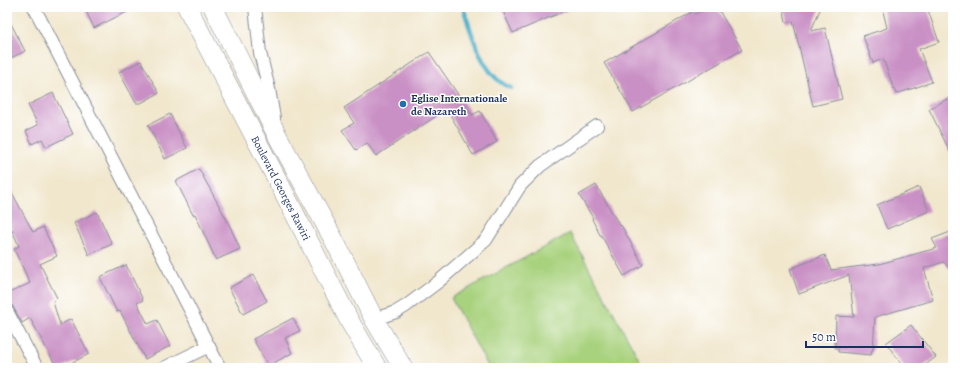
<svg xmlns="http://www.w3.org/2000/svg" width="960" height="375" font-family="Alegreya,serif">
	<rect width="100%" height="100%" fill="#fff"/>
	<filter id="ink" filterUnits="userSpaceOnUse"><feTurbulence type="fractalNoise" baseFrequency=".025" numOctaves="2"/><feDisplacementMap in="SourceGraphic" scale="8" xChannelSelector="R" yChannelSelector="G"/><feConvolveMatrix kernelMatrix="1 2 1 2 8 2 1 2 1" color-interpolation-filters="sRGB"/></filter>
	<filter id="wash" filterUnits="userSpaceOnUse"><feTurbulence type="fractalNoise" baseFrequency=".012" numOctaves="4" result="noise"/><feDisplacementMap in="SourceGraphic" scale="16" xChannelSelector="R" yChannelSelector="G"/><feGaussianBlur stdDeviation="0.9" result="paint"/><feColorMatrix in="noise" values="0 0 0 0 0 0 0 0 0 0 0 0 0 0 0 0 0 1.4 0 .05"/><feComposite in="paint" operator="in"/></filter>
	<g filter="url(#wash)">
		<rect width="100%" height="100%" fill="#f1e7cd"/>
		<path fill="#a8d27d" stroke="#62806e" d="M570,233L644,368H489L451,298Z"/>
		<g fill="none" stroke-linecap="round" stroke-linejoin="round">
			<path stroke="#4db1cc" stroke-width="4.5" d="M463,7C472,34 482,77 511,88"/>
		</g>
		<g id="blocks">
			<g fill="#c990c5">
				<path d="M84,7H137L94,28Z"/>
				<path d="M501,7H574L513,33Z"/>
				<path d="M707,7H717L742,50L633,112L604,63L694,11L695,14Z"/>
				<path d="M783,7H821L811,31L825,28L842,99L813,106L793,21L786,23Z"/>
				<path d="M882,7H927L939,42L919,49L932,82L896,94L883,59L873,63L863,36L887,28Z"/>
				<path d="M7,16L25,51L7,60Z"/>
				<path d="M429,52L472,115L480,111L497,142L473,155L447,109L376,156L367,143L356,150L342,130L354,123L344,108Z"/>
				<path d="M141,61L159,93L141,103H136L119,72Z"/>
				<path d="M53,93L73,134L46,147L42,139L32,144L26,131L38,125L28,105Z"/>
				<path d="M953,96V158L929,109Z"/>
				<path d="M170,114L187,148L165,159L148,125Z"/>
				<path d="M199,169L228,222L240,249L216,260L195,214L193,215L176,181Z"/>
				<path d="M7,183L33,232L43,227L57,256L40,264L57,298L53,302L60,325L71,319L89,354L61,368H57L30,318L22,323L7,296V294L30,283L14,249L19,246L7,219Z"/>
				<path d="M596,185L620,226L621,225L643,265L624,276L601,235H600L592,219L593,218L579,195Z"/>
				<path d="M919,187L929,211L887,229L877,205Z"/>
				<path d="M97,212L112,244L89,255L74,223Z"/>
				<path d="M953,231V273L944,262L924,268L933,300L875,317L873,350H872L871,355L838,352V348H835L836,316L854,317L849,275L799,294L790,269L825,255L831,270L879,264L937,248L932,239Z"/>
				<path d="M126,265L143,300L137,303L148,324L157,320L170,346L145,359L120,311L117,312L100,277Z"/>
				<path d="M253,275L267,301L243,314L229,288Z"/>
				<path d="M293,318L300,331L285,338L292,353L268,366L253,339Z"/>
				<path d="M911,325L936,357L921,368H905L886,343Z"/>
			</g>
		</g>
	</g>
	<g filter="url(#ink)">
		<use href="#blocks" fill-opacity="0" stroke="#868b96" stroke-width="1"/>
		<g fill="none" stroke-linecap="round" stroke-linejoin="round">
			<defs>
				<g id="street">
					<path d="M34,7L220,368"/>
					<path d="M255,7L260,53L269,89L274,118"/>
					<path d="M7,311L37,368"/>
					<path d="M374,319L396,312L406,306L438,282L486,240L520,186L540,166L597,126"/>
					<path d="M164,368L209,346"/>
				</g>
				<g id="primary">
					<path id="s1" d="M187,7L281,187L350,322L377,368"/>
					<path d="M213,7L277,135L335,242L374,319L403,368"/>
				</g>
			</defs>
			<use href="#street" stroke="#868b96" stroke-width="14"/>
			<use href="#primary" stroke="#868b96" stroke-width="20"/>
			<use href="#street" stroke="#fff" stroke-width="12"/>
			<use href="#primary" stroke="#fff" stroke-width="19"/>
		</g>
	</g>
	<circle fill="#1f6fb2" stroke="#fff" stroke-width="1.5" cx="403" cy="104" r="4"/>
	<g text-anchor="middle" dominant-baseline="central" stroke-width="3" stroke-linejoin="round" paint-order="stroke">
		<g font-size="11" font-weight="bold" fill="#1b2f5e" stroke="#fff" text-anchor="start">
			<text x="411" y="98">Eglise Internationale<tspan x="411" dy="13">de Nazareth</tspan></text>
		</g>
		<g font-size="11" fill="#1b2f5e" stroke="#fff">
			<text stroke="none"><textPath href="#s1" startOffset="204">Boulevard Georges Rawiri</textPath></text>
		</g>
	</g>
	<rect width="960" height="375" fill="none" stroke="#fff" stroke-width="24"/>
	<path d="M806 341v6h117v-6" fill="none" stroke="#1b2f5e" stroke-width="2"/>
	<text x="812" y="341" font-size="12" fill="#1b2f5e" stroke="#ffffff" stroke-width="3" paint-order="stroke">50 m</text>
</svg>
